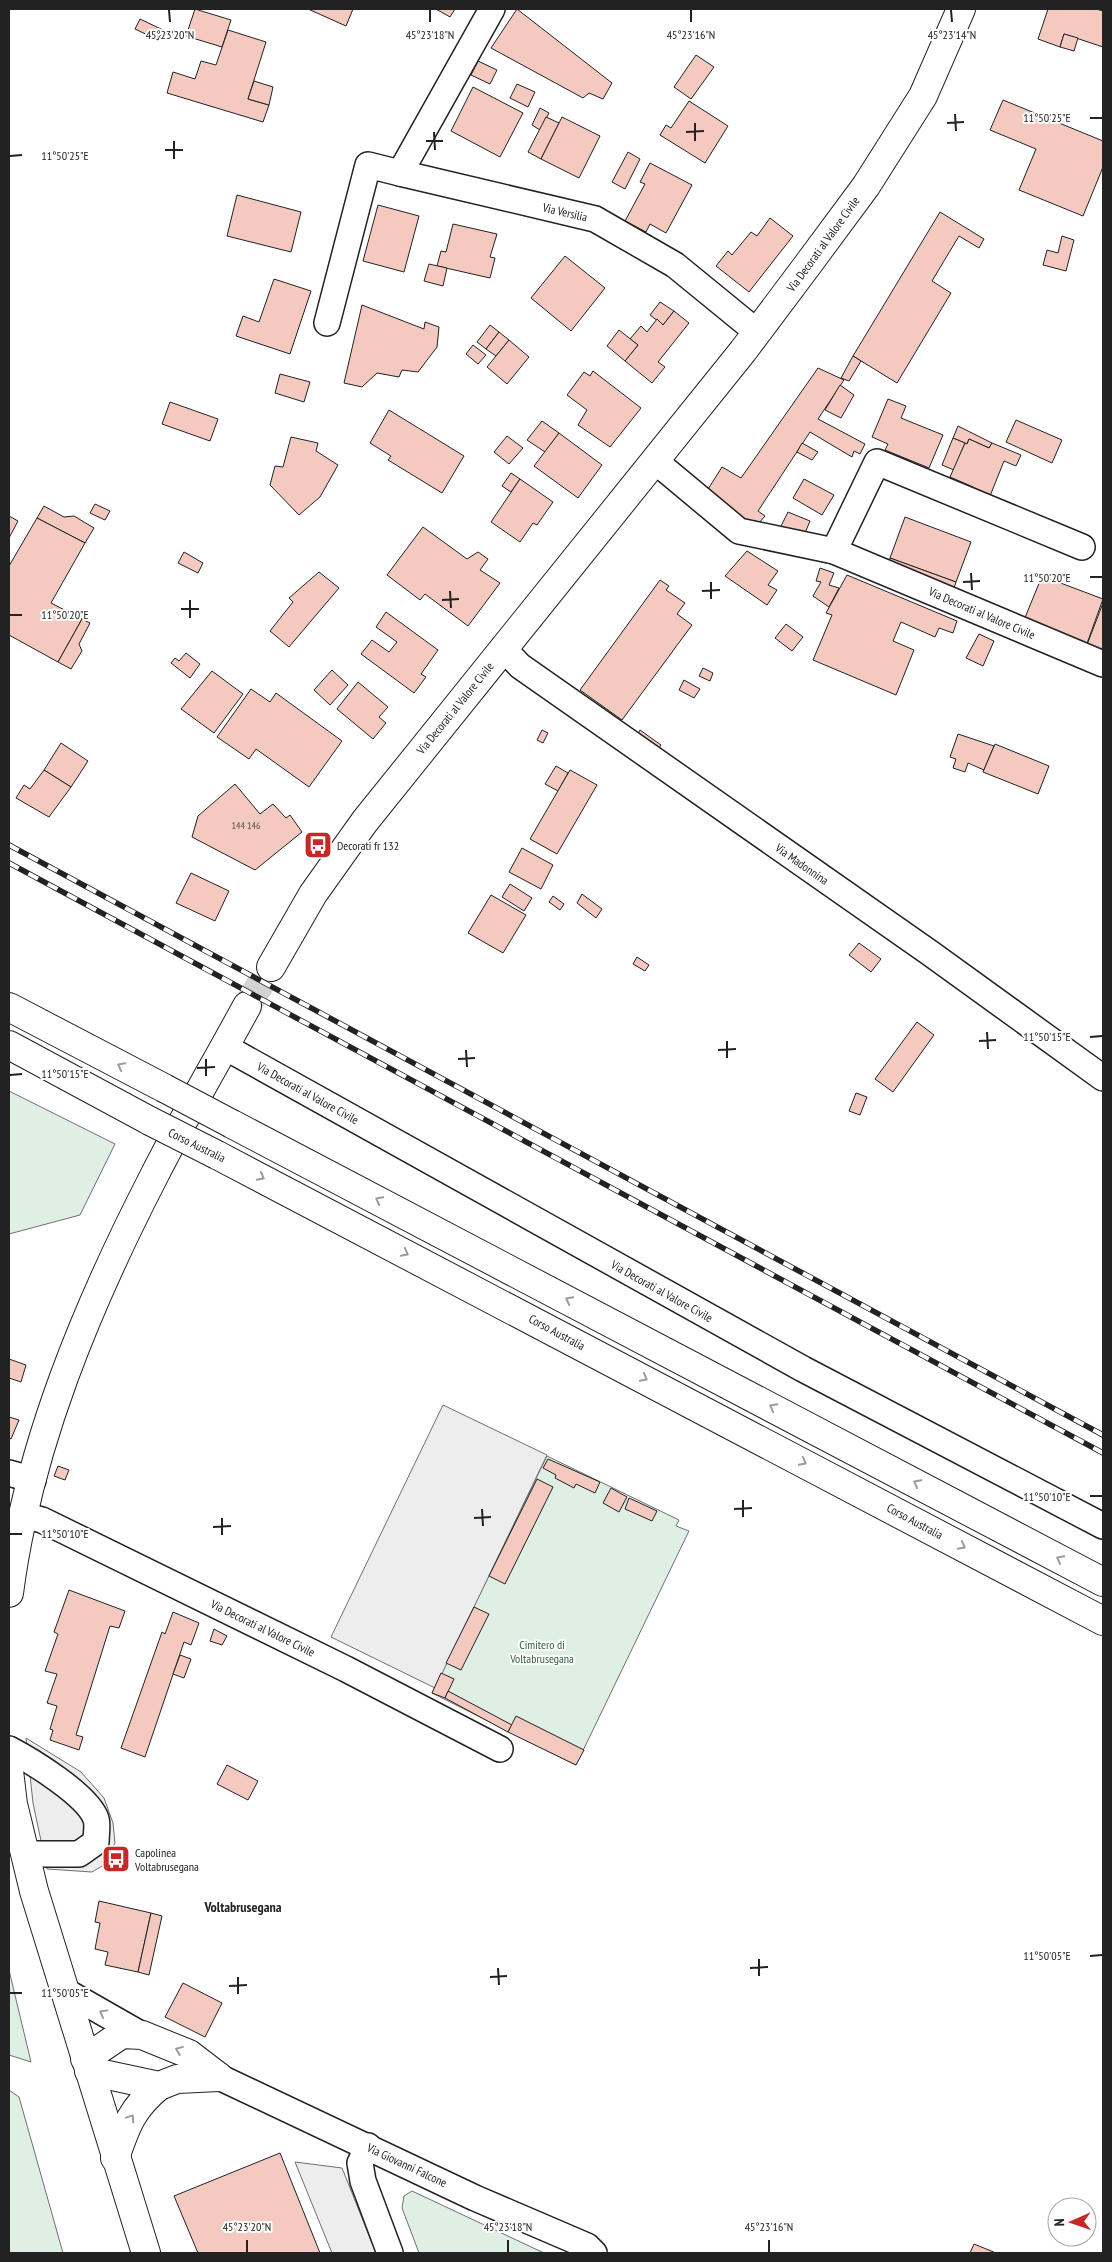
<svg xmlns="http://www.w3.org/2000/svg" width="1112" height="2262" font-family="'PT Sans Narrow',sans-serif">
	<rect width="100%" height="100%" fill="#fff"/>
	<g fill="#e0efe3" stroke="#6f6f6f">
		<path d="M9,1091L115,1144L80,1215L9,1234Z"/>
		<path d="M547,1456L679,1520L676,1526L689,1531L576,1765L432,1693Z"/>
		<path d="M9,1970L31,2062L9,2055Z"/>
		<path d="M9,2090L19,2097L63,2253H9Z"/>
		<path d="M412,2191L544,2253H419L402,2208L404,2196Z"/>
	</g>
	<g fill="#ededed" stroke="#6f6f6f">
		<path d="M443,1405L547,1455L435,1688L331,1637Z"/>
		<path d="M26,1738L81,1772L104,1798L113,1823L115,1843L104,1865L92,1872L47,1869L33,1803Z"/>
		<path d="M295,2162L342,2168L376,2253H332Z"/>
	</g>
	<g fill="#f3c9c0" stroke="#222">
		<path d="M195,9L231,20L222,47L186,36Z"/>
		<path d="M308,9H353L346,26Z"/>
		<path d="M436,9H455L450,17Z"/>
		<path d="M517,9L612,83L603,99L589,93L583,98L491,48Z"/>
		<path d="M1048,9H1096L1103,11V47L1064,34L1060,47L1038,39Z"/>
		<path d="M140,19L163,30L158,40L135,29Z"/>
		<path d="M228,30L266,42L248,99L269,105L263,122L167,93L173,72L195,79L201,61L216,65Z"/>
		<path d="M1064,34L1078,38L1074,51L1060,47Z"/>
		<path d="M696,55L714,67L691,99L674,87Z"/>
		<path d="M478,61L497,70L490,84L471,75Z"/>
		<path d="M254,81L273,87L269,105L248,99Z"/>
		<path d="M517,84L535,92L528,107L510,98Z"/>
		<path d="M473,87L523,113L500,157L451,131Z"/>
		<path d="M1003,100L1103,141V167L1083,216L1019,190L1036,149L990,130Z"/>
		<path d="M689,101L728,126L705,163L660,135L666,125L671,128Z"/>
		<path d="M540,108L549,113L540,130L532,125Z"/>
		<path d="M546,117L559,123L541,159L528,152Z"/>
		<path d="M562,117L600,136L579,178L541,159Z"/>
		<path d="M628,152L640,159L625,189L612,182Z"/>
		<path d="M650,163L692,185L666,233L650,224L646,232L625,221L645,184L640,182Z"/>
		<path d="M237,195L301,212L291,252L227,236Z"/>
		<path d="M378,205L419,216L404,272L363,261Z"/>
		<path d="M940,212L984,239L979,248L959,236L932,281L951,293L897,383L853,356Z"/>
		<path d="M770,218L793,236L749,292L716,266L728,251L732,255L751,232L757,236Z"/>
		<path d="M453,224L497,234L490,257L495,258L490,278L437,266L441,251L446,252Z"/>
		<path d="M1062,236L1074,240L1066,271L1043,265L1047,250L1058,253Z"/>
		<path d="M565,256L605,288L571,331L531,298Z"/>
		<path d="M429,264L447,268L443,286L424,281Z"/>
		<path d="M274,279L311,291L290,354L236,336L243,316L259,322Z"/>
		<path d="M660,302L674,311L663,325L650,315Z"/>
		<path d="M362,305L424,329L425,322L439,327L437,347L418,372L402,370L399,377L377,373L362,387L344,383Z"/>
		<path d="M674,311L689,323L658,362L665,367L652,383L625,361L638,345L630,339L641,326L647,332L657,319L663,325Z"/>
		<path d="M490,325L499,332L486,349L477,342Z"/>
		<path d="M619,330L638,345L625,361L607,346Z"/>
		<path d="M499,332L509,340L496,356L486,349Z"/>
		<path d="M509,340L529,357L507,384L487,367Z"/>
		<path d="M473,345L486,355L478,364L466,354Z"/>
		<path d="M853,356L861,361L849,381L841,378Z"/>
		<path d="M818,368L844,380L818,419L865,444L860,454L854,451L852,457L810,432L758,511L765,516L759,523L749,524L705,494L722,467L741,478Z"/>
		<path d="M593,371L641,408L610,447L578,425L587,410L567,395L584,372L590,376Z"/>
		<path d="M280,374L310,382L304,402L275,393Z"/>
		<path d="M840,385L854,395L841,418L825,410Z"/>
		<path d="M888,399L906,406L901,418L943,435L929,468L885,450L888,444L872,437Z"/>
		<path d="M170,402L218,419L210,441L162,424Z"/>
		<path d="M389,410L464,456L442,493L388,460L391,456L370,443Z"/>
		<path d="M1016,420L1062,440L1052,463L1006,442Z"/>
		<path d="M542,421L559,433L545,452L527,440Z"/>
		<path d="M958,426L992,443L989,448L969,439L967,444L953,438Z"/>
		<path d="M559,433L602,465L578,498L534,466Z"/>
		<path d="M507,436L523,448L509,464L494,452Z"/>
		<path d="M291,437L318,443L316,451L338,465L320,497L299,515L270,485L275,466L283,467Z"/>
		<path d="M953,438L965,443L954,470L942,465Z"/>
		<path d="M969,439L989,448L992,443L1021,455L1016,466L1004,461L988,501L971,493L973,487L950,477L965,443L967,444Z"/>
		<path d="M802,443L818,452L812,460L797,452Z"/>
		<path d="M511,473L520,479L511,492L502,486Z"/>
		<path d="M520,479L553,502L537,525L533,523L520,542L491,522Z"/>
		<path d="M804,479L834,495L822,515L793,498Z"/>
		<path d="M95,504L110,511L105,520L90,513Z"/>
		<path d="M44,506L64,517L74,516L94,528L85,543L37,518Z"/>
		<path d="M788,512L810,521L803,538L780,528Z"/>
		<path d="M9,516L18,521L9,538Z"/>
		<path d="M905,517L971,542L956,582L890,558Z"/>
		<path d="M37,518L85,543L51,603L82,619L58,662L9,635V566Z"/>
		<path d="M423,527L467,559L478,552L488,559L480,570L500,583L468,626L425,594L420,600L387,575Z"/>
		<path d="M747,551L778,571L768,585L777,590L767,605L725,576Z"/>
		<path d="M184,552L203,563L198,573L178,563Z"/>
		<path d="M890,558L956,582L951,597L884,572Z"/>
		<path d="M820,568L834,573L829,585L839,588L829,607L813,596L821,582L816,581Z"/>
		<path d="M319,572L339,588L289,647L270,631L293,602L289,598Z"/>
		<path d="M847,575L957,621L953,633L939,628L935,637L901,622L893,641L914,650L896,695L813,660L832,615L826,613Z"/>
		<path d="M1042,576L1103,599L1085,649L1022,625Z"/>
		<path d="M660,580L669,586L666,590L685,603L677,614L692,625L622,720L580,690Z"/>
		<path d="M1103,603V657L1085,650Z"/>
		<path d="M386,612L438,650L421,674L426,677L414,693L361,654L372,640L389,652L397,642L376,627Z"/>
		<path d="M82,619L90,623L79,644L82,651L71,669L58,662Z"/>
		<path d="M786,624L803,637L792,651L775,638Z"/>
		<path d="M979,634L994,641L983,666L966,658Z"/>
		<path d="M186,653L200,664L190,678L171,663L175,658L179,661Z"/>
		<path d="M703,668L713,673L710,681L699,676Z"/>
		<path d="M332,670L348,685L330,705L314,690Z"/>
		<path d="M212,671L243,694L214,733L181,709Z"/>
		<path d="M684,680L700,689L694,698L679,690Z"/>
		<path d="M358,682L388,707L379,717L386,723L373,739L337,709Z"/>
		<path d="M251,689L270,702L276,693L342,741L309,787L256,749L249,759L217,737Z"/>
		<path d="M542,730L548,733L543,743L537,740Z"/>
		<path d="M640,730L661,745L655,754L635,739Z"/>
		<path d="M958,734L994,746L984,770L968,763L965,772L953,768L956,759L950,757Z"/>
		<path d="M61,743L88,761L71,787L44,770Z"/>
		<path d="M995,744L1049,766L1038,794L983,772Z"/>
		<path d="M556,766L568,773L558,791L545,784Z"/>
		<path d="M44,770L71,787L49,817L16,798L24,785L30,789Z"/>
		<path d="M570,770L597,785L557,854L530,839Z"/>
		<path d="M235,784L260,814L273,804L286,818L290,815L302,832L255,870L192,837L198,816Z"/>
		<path d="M522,848L553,865L541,889L509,872Z"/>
		<path d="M191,873L229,891L215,921L176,903Z"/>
		<path d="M510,884L532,898L524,911L502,897Z"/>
		<path d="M582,894L602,909L596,918L577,903Z"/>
		<path d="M491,895L526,915L503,953L468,933Z"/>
		<path d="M553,896L564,904L560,910L549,902Z"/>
		<path d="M859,943L881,959L871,972L849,955Z"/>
		<path d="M637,957L649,965L645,971L633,964Z"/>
		<path d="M917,1022L934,1035L893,1092L875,1079Z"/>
		<path d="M856,1093L867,1097L860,1115L849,1111Z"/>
		<path d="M9,1359L26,1365L21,1382L9,1378Z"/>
		<path d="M9,1417L19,1420L11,1439L9,1438Z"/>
		<path d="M548,1459L600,1482L595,1493L576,1484L574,1488L555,1478L556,1475L543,1468Z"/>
		<path d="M58,1466L69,1470L65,1480L54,1476Z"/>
		<path d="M537,1479L553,1487L505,1584L489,1576Z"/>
		<path d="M611,1488L627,1497L619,1512L603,1503Z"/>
		<path d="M629,1498L657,1511L652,1521L625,1509Z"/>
		<path d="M69,1590L125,1611L119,1628L110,1626L76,1735L83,1737L79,1750L50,1740L53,1730L50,1729L57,1706L47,1703L57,1674L45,1671L58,1634L54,1632Z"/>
		<path d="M474,1607L489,1614L461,1670L446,1663Z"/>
		<path d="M173,1612L199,1623L191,1645L184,1642L145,1757L121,1748L162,1632L165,1634Z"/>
		<path d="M214,1629L227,1636L222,1645L210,1641Z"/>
		<path d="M180,1655L191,1659L184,1678L173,1674Z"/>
		<path d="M441,1673L454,1679L445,1698L432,1693Z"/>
		<path d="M448,1691L512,1725L508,1732L445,1698Z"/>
		<path d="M516,1716L584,1750L576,1765L508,1732Z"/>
		<path d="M227,1765L258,1781L248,1800L217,1784Z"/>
		<path d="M99,1901L151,1913L138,1972L105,1965L108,1952L95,1949L100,1923L95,1922Z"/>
		<path d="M151,1913L162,1916L149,1975L138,1972Z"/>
		<path d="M183,1983L222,2003L205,2037L165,2017Z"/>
		<path d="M280,2153L320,2253H198L174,2196Z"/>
		<path d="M974,2244L996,2253H970Z"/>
	</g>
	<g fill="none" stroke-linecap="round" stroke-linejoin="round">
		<path stroke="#d3d3d3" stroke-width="28" stroke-dasharray="28 14" stroke-linecap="butt" d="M247,1006L271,967"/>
		<defs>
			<g id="minor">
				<path d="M492,9L400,173L595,219L675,265L757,332"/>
				<path d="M327,323L368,165L400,173"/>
				<path d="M655,461L739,531L834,551L1103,664"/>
				<path d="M834,551L877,462L1082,547"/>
				<path d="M503,648L520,666L930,953L1103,1078"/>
				<path d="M225,1047L803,1369L1103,1526"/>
				<path d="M9,1473L33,1480"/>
				<path d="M23,1515L42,1520L346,1669L500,1749"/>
				<path d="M9,1749C30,1760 88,1795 96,1819C98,1825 96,1835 96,1842L79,1854H25"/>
				<path d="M65,1991L142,2035"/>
				<path d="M219,2077L475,2198L587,2246L594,2253"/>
				<path d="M368,2146L360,2163L363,2181L390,2253"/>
			</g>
			<g id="tertiary">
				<path d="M271,967L313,894L365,821L743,351L809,263L866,186L923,96L961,9"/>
				<path d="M9,1593C28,1447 87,1306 154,1176C183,1119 216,1063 247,1006"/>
				<path d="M9,1771L13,1804L34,1891L146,2253"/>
				<path d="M85,2059L122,2034L142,2035L189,2054L219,2077"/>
				<path d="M89,2071L159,2086L177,2079L219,2077"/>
				<path d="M115,2158C126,2126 132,2108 159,2086"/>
			</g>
			<g id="trunk">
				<path d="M9,1007L164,1088"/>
				<path d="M9,1045L150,1121"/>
				<path d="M232,1124L1103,1582"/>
				<path d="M217,1155L1103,1621"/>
			</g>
		</defs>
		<use href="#minor" stroke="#222" stroke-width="28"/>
		<use href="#tertiary" stroke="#222" stroke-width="30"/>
		<use href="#trunk" stroke="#222" stroke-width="30"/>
		<use href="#minor" stroke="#fff" stroke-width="25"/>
		<use href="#tertiary" stroke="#fff" stroke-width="28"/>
		<use href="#trunk" stroke="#fff" stroke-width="28"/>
		<defs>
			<g id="rail">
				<path d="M9,845L1103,1435"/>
				<path d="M9,863L1103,1453"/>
			</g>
		</defs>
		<use href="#rail" stroke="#222" stroke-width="5.5"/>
		<use href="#rail" stroke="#fff" stroke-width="4" stroke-dasharray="11" stroke-linecap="butt"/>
		<defs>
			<g id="trunk-bridge">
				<path d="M164,1088L232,1124"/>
				<path d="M150,1121L217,1155"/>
			</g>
		</defs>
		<use href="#trunk-bridge" stroke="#222" stroke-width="30" stroke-linecap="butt"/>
		<use href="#trunk-bridge" stroke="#fff" stroke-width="28"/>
	</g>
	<defs><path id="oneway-chevron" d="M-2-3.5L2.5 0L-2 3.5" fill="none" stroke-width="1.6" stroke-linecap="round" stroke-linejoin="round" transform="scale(1.25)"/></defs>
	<g stroke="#9c9c9c">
		<use href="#oneway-chevron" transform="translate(121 1066) rotate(-152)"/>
		<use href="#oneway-chevron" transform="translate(261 1177) rotate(28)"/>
		<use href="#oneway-chevron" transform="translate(379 1200) rotate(-153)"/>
		<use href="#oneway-chevron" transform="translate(405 1253) rotate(28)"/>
		<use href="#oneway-chevron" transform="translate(569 1300) rotate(-153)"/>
		<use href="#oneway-chevron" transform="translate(644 1378) rotate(28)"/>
		<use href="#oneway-chevron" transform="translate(773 1407) rotate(-152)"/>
		<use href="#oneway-chevron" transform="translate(803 1462) rotate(28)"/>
		<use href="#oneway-chevron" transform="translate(917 1483) rotate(-152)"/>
		<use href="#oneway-chevron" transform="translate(962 1546) rotate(28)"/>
		<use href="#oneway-chevron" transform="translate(1060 1559) rotate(-152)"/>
		<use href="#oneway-chevron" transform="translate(103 2013) rotate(-151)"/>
		<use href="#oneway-chevron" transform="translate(179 2050) rotate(-158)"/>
		<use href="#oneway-chevron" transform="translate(131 2118) rotate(-56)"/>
	</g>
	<path fill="none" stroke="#222" stroke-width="2" d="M169,10L170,22M430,10V22M691,10V22M951,10L952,22M955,114L956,131M1090,118H1102M695,123V141M947,123L964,122M434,132L435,150M686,132L704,131M174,141V159M426,141H443M165,150H183M10,156L22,155M971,573L972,590M1090,577H1102M711,582V599M963,582L980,581M450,591L451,608M702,591L720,590M190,600V618M442,600L459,599M181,609H199M10,615H22M987,1032L988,1049M1090,1037L1102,1036M727,1041V1058M979,1041L996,1040M466,1050L467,1067M718,1050L736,1049M206,1059V1076M458,1059L475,1058M197,1068L215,1067M10,1075L22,1074M1090,1496H1102M743,1500V1517M482,1509L483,1526M734,1509L752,1508M222,1518V1535M474,1518L491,1517M213,1527L231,1526M10,1534H22M1090,1956L1102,1955M759,1959V1976M498,1968L499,1985M750,1968L768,1967M238,1977V1994M490,1977L507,1976M229,1986L247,1985M10,1993H22M247,2240V2252M508,2240V2252M769,2240V2252"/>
	<defs>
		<symbol id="bus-square" viewBox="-11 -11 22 22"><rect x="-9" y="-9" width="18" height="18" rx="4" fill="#c62828" stroke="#fff"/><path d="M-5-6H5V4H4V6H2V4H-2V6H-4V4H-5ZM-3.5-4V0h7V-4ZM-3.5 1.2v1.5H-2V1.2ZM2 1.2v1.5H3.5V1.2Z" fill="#fff"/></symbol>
	</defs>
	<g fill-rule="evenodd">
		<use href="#bus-square" x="302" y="829" width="32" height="32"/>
		<use href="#bus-square" x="100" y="1843" width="32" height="32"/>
	</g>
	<g text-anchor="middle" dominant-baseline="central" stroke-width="4" stroke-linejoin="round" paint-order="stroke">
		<g font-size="10" fill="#564c4a">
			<text x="246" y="825">144 146</text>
		</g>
		<g font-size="12" fill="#222" stroke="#fff">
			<text transform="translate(565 212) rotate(13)">Via Versilia</text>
			<text transform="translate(823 244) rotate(-54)">Via Decorati al Valore Civile</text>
			<text transform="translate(982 613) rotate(23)">Via Decorati al Valore Civile</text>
			<text transform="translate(455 708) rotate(-51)">Via Decorati al Valore Civile</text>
			<text transform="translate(802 864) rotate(35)">Via Madonnina</text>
			<text transform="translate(308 1093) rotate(29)">Via Decorati al Valore Civile</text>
			<text transform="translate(197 1145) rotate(26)">Corso Australia</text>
			<text transform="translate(662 1291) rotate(29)">Via Decorati al Valore Civile</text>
			<text transform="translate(557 1332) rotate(28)">Corso Australia</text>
			<text transform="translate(915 1521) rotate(28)">Corso Australia</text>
			<text transform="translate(263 1628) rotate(26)">Via Decorati al Valore Civile</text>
			<text transform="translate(407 2165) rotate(25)">Via Giovanni Falcone</text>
		</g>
		<g font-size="12" fill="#222" stroke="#fff" text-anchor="start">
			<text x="337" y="845">Decorati fr 132</text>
			<text x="135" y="1852">Capolinea<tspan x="135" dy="14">Voltabrusegana</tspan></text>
		</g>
		<g font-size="12" fill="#2f5e38" stroke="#fff">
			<text x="542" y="1644">Cimitero di<tspan x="542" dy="14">Voltabrusegana</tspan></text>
		</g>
		<g font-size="14" font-weight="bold" fill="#222" stroke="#fff">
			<text x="243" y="1907">Voltabrusegana</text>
		</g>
	</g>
	<g font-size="12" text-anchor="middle" fill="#222" stroke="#fff" stroke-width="4" stroke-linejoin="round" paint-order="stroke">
		<text x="170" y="39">45°23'20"N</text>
		<text x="430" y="39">45°23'18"N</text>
		<text x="691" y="39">45°23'16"N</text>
		<text x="952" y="39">45°23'14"N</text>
		<text x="1047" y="122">11°50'25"E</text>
		<text x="65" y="160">11°50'25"E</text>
		<text x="1047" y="582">11°50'20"E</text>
		<text x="65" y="619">11°50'20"E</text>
		<text x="1047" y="1041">11°50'15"E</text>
		<text x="65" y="1078">11°50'15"E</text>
		<text x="1047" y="1501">11°50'10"E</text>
		<text x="65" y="1538">11°50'10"E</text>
		<text x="1047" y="1960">11°50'05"E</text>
		<text x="65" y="1997">11°50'05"E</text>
		<text x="247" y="2231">45°23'20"N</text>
		<text x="508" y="2231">45°23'18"N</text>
		<text x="769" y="2231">45°23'16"N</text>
	</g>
	<rect width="1112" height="2262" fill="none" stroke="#222222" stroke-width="20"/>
	<g transform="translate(1072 2222) rotate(268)"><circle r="24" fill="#ffffff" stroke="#a7a7a7"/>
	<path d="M0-4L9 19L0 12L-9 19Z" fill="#c62828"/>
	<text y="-8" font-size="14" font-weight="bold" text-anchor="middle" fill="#222222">N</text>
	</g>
</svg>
